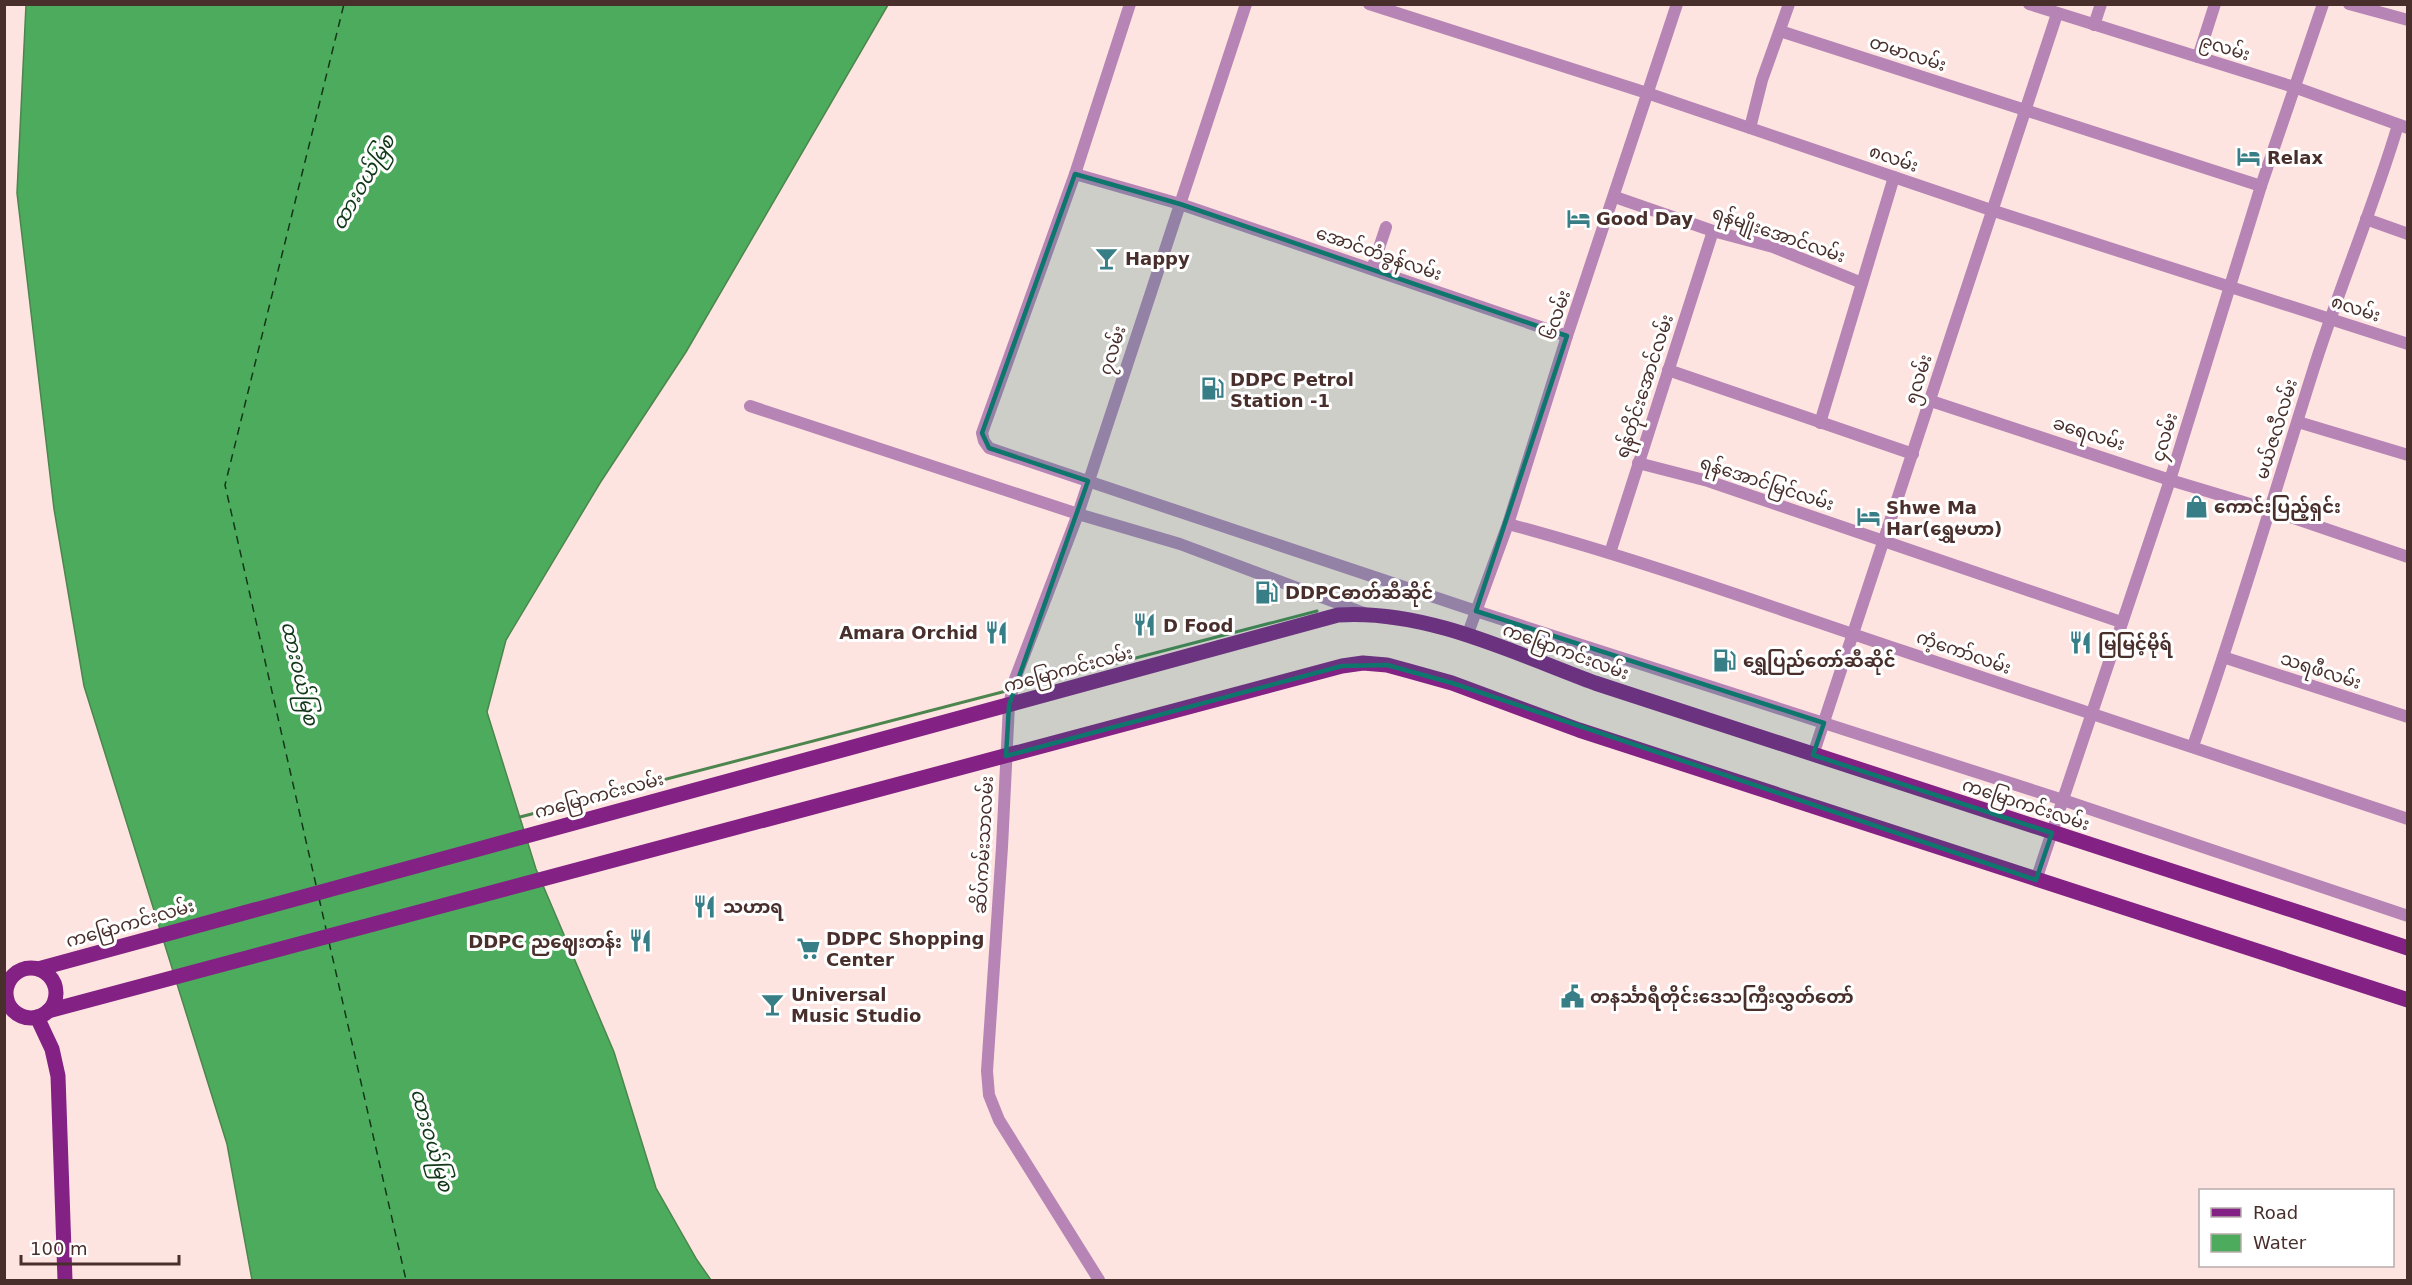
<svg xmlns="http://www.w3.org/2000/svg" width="2412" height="1285" font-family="'DejaVu Sans','Noto Sans Myanmar',sans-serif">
	<rect width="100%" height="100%" fill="#fee4e0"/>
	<path fill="#4dab5d" stroke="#4c864e" stroke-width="1.5" d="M26,5H888L686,352L600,483L506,640L487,712L536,869L614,1052L656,1188L697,1260L711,1280H252L227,1144L84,686L54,509L17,193Z"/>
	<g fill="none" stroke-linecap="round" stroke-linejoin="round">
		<g stroke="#4c864e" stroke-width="3">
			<path d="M1016,689L1317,611"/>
			<path d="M520,817L1010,690"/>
		</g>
		<g stroke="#113718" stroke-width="1.5" stroke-dasharray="8 6" stroke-linecap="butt">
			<path d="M316,885L225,485L344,4"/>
			<path d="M319,898L326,929"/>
			<path d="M329,942L406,1280"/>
		</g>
		<g stroke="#b684b5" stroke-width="12">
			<path d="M1369,4L1647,93L1991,210L2408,344"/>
			<path d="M2029,4L2294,87L2408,128"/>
			<path d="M2349,4L2408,20"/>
			<path d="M2094,25L2101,4"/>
			<path d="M1780,31L2261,186"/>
			<path d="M2198,57L2215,4"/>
			<path d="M1750,128L1762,80L1789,4"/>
			<path d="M1075,174L1130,4"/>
			<path d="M1615,197L1713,231L1773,247L1862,283"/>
			<path d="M2366,219L2408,234"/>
			<path d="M1372,269L1386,227"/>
			<path d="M1567,336L1180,204L1075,174L982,433L984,441L989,448L1476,611L2063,800L2408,916"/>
			<path d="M1668,370L1913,454"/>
			<path d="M1931,401L2170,480L2270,510L2408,557"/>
			<path d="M750,406L1078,514L1180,544L1364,613"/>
			<path d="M2298,422L2408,455"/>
			<path d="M1820,423L1894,177"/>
			<path d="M1638,463L1708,481L2121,622"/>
			<path d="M1508,524C1643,560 1774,608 1906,652C2073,708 2241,762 2408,819"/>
			<path d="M1610,553L1713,231"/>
			<path d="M1467,636L1508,524L1567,336L1677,4"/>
			<path d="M2223,657L2408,717"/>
			<path d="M2193,746C2236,623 2273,498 2312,374C2338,290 2373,209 2398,125"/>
			<path d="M1813,755L2057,14"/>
			<path d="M2036,880L2170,480L2261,186L2323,4"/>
			<path d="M4,992L6,993"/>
			<path d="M1099,1280L999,1120L989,1095L987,1071L1002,847L1009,705L1015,679L1078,514L1246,4"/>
		</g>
		<g stroke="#832284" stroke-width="15">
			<circle cx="31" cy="993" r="25"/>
			<path d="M38,969L1338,615C1426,609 1514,653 1595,683L2408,948"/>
			<path d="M48,1011L1342,666L1363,663L1387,665L1409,671L1452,683L1579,730L2408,1000"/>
			<path d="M37,1017L52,1049L58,1076L65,1280"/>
		</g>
	</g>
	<path fill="#0f766e" fill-opacity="0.2" stroke="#0f766e" stroke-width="4.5" stroke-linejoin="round" d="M1075,174L1180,204L1567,336L1476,611L1824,723L1813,755L2052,833L2036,880L1452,683L1387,665L1342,666L1006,756L1009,705L1088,481L989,448L982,433Z"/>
	<defs>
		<symbol id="hotel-bare" viewBox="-9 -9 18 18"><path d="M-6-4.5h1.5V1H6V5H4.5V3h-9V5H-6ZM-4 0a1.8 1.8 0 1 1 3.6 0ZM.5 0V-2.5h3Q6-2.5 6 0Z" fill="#377e87" stroke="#fff" stroke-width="2.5" paint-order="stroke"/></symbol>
		<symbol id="bar-bare" viewBox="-9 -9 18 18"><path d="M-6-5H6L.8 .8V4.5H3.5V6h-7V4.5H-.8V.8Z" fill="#377e87" stroke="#fff" stroke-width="2.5" paint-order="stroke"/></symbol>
		<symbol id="fuel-bare" viewBox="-9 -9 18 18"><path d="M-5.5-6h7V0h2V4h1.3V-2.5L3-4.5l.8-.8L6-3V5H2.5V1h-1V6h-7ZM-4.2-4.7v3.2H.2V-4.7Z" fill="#377e87" stroke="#fff" stroke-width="2.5" paint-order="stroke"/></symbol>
		<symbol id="shop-bare" viewBox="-9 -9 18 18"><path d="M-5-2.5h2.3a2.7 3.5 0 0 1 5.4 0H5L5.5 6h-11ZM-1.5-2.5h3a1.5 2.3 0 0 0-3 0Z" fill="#377e87" stroke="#fff" stroke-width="2.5" paint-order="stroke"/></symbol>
		<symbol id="restaurant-bare" viewBox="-9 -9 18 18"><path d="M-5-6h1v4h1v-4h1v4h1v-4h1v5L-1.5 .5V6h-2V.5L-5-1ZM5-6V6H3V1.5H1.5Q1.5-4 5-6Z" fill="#377e87" stroke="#fff" stroke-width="2.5" paint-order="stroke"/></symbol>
		<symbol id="supermarket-bare" viewBox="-9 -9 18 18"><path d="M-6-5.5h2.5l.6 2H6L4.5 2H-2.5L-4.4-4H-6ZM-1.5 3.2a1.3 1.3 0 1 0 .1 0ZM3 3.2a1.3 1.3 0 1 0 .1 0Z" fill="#377e87" stroke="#fff" stroke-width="2.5" paint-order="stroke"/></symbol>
		<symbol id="civic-bare" viewBox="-9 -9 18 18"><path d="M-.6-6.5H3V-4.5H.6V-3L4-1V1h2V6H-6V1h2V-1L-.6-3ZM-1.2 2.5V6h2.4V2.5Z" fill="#377e87" stroke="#fff" stroke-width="2.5" paint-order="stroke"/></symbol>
	</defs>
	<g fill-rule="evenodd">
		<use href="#hotel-bare" x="2232" y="140" width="33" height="33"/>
		<use href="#hotel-bare" x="1562" y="202" width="33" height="33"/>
		<use href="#bar-bare" x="1090" y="242" width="33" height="33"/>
		<use href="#fuel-bare" x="1196" y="372" width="33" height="33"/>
		<use href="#shop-bare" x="2180" y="490" width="33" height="33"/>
		<use href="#hotel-bare" x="1852" y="500" width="33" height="33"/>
		<use href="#fuel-bare" x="1250" y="576" width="33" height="33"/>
		<use href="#restaurant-bare" x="1128" y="608" width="33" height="33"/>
		<use href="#restaurant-bare" x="980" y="616" width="33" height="33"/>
		<use href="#restaurant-bare" x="2064" y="626" width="33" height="33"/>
		<use href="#fuel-bare" x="1708" y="644" width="33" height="33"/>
		<use href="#restaurant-bare" x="688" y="890" width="33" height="33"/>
		<use href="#restaurant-bare" x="624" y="924" width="33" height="33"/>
		<use href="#supermarket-bare" x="792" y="932" width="33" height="33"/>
		<use href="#civic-bare" x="1556" y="980" width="33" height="33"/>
		<use href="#bar-bare" x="756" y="988" width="33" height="33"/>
	</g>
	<g text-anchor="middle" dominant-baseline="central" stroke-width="6" stroke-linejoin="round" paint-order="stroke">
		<g font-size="18" fill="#482f2c" stroke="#fff">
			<text transform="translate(2225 47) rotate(17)">၉လမ်း</text>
			<text transform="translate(1908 53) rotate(18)">တမာလမ်း</text>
			<text transform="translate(1894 158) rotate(19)">၈လမ်း</text>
			<text transform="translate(1779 234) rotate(19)">ရန်မျိုးအောင်လမ်း</text>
			<text transform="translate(1379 253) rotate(19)">အောင်တံခွန်လမ်း</text>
			<text transform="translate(2356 308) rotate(18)">၈လမ်း</text>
			<text transform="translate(1556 315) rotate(-71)">၆လမ်း</text>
			<text transform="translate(1112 350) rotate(-72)">၇လမ်း</text>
			<text transform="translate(1918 379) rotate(-72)">၅လမ်း</text>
			<text transform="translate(1644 386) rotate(-72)">ရန်တိုင်းအောင်လမ်း</text>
			<text transform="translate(2276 429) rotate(-73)">မယ်ဇလီလမ်း</text>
			<text transform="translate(2089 433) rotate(18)">ခရေလမ်း</text>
			<text transform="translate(2164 437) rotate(-73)">၄လမ်း</text>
			<text transform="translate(1767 483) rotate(18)">ရန်အောင်မြင်လမ်း</text>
			<text transform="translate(1566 651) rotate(20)">ကမြောကင်းလမ်း</text>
			<text transform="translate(1964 652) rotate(19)">ကံ့ကော်လမ်း</text>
			<text transform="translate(1068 669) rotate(-15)">ကမြောကင်းလမ်း</text>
			<text transform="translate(2321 670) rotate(18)">သရဖီလမ်း</text>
			<text transform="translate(599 795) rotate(-15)">ကမြောကင်းလမ်း</text>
			<text transform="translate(2026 804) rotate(18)">ကမြောကင်းလမ်း</text>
			<text transform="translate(983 845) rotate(-87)">ဆိပ်ကမ်းသာလမ်း</text>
			<text transform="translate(130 923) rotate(-16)">ကမြောကင်းလမ်း</text>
		</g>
		<g font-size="18" font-weight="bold" fill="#482f2c" stroke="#fff" text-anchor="start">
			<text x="2267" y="157">Relax</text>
			<text x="1596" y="218">Good Day</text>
			<text x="1125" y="258">Happy</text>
			<text x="1230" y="379">DDPC Petrol<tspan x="1230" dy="21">Station -1</tspan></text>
			<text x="2214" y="506">ကောင်းပြည့်ရှင်း</text>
			<text x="1886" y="507">Shwe Ma<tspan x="1886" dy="21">Har(‌‌ရွှေမဟာ)</tspan></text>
			<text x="1285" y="592">DDPCဓာတ်ဆီဆိုင်</text>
			<text x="1163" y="625">D Food</text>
			<text x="978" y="632" text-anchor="end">Amara Orchid</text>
			<text x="2098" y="643">မြမြင့်မိုရ်</text>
			<text x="1743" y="660">ရွှေပြည်တော်ဆီဆိုင်</text>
			<text x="723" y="906">သဟာရ</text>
			<text x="826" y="938">DDPC Shopping<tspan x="826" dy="21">Center</tspan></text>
			<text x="622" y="941" text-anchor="end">DDPC ညဈေးတန်း</text>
			<text x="791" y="994">Universal<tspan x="791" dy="21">Music Studio</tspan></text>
			<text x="1590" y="996">တနင်္သာရီတိုင်းဒေသကြီးလွှတ်တော်</text>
		</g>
		<g font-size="20" font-style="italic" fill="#113718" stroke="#fff">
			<text transform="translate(363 182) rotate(-60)">ထားဝယ်မြစ</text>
			<text transform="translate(300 673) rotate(77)">ထားဝယ်မြစ</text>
			<text transform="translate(432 1140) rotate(74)">ထားဝယ်မြစ</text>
		</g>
	</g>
	<rect width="2412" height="1285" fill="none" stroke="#482f2c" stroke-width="12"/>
	<rect x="2199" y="1189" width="195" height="78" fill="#ffffff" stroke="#b6acab" stroke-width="1.5"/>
	<rect x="2211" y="1208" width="30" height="9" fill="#832284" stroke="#b6acab" stroke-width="1.5"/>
	<text x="2253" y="1219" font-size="18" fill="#482f2c">Road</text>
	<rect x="2211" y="1234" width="30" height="18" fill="#4dab5d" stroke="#b6acab" stroke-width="1.5"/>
	<text x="2253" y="1249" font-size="18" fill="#482f2c">Water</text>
	<path d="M21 1255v9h158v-9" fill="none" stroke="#482f2c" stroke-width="3"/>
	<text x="30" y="1255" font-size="18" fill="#482f2c" stroke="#ffffff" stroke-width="4.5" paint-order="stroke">100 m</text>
</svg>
